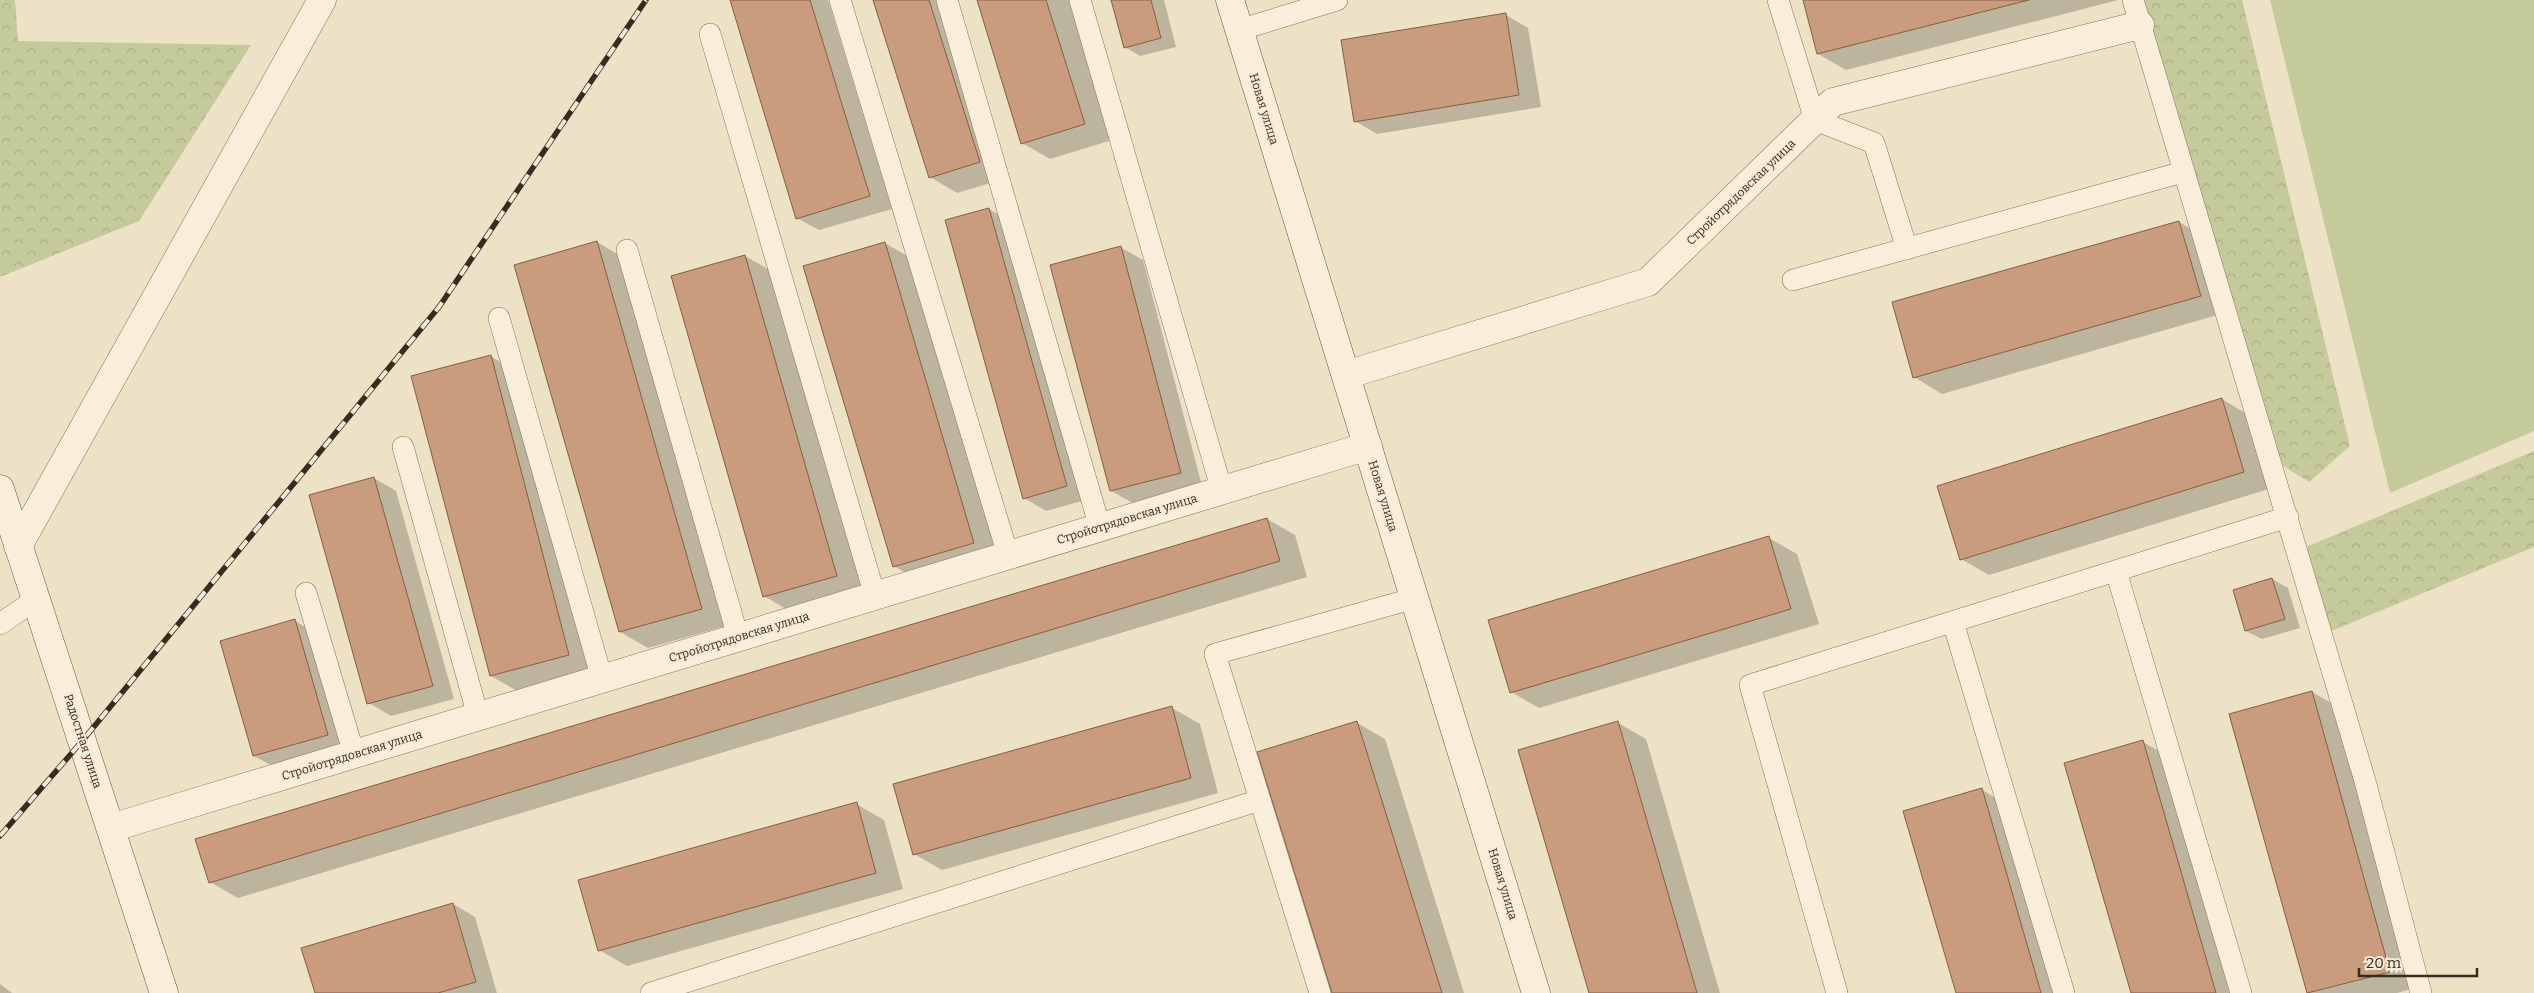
<svg xmlns="http://www.w3.org/2000/svg" width="2534" height="993" font-family="Bitter,serif">
	<defs>
		<pattern id="forest-crowns" width="20" height="18" patternUnits="userSpaceOnUse" patternTransform="scale(1.25)"><rect width="20" height="18" fill="#c5ca9a"/><path d="M2 6a3 3 0 1 1 6 0M12 15a3 3 0 1 1 6 0" fill="none" stroke="#aaae84"/></pattern>
	</defs>
	<rect width="100%" height="100%" fill="#ede1c6"/>
	<g fill="url(#forest-crowns)">
		<path d="M0,0H15L18,41L251,45L139,221L0,277Z"/>
		<path d="M2141,0H2242L2350,446L2309,482L2262,453Z"/>
		<path d="M2534,451V547L2317,637L2292,553Z"/>
	</g>
	<path fill="#c5ca9a" d="M2270,0H2534V431L2390,493Z"/>
	<g fill="#0003">
		<path d="M731,0H828L892,209L819,230L797,218Z"/>
		<path d="M874,0H951L1007,178L957,193L930,177Z"/>
		<path d="M978,0H1069L1112,140L1050,159L1022,143Z"/>
		<path d="M1112,0H1164L1176,47L1140,56L1125,47Z"/>
		<path d="M1804,0H2118L1846,70L1818,54Z"/>
		<path d="M1506,15L1528,28L1541,107L1377,134L1355,121Z"/>
		<path d="M989,209L1011,222L1089,499L1046,511L1024,498Z"/>
		<path d="M2179,222L2207,238L2228,312L1942,394L1914,377L1893,303Z"/>
		<path d="M597,242L624,258L729,625L648,648L620,632Z"/>
		<path d="M885,243L912,259L1002,559L922,582L894,566Z"/>
		<path d="M1120,247L1143,260L1202,486L1133,503L1111,491Z"/>
		<path d="M745,256L773,272L864,591L791,612L764,596Z"/>
		<path d="M490,356L518,372L597,671L519,692L491,676Z"/>
		<path d="M2222,399L2250,416L2272,488L1989,575L1961,559Z"/>
		<path d="M374,478L396,491L454,699L391,716L369,703Z"/>
		<path d="M1267,519L1295,535L1307,577L238,898L210,882Z"/>
		<path d="M1769,538L1797,554L1819,624L1539,708L1511,692Z"/>
		<path d="M2272,579L2288,588L2300,628L2262,639L2246,631Z"/>
		<path d="M295,621L317,634L349,747L276,768L254,756Z"/>
		<path d="M2312,692L2340,708L2418,987L2397,993H2308L2231,715Z"/>
		<path d="M1172,708L1200,724L1218,793L942,870L914,854Z"/>
		<path d="M1357,723L1385,739L1464,993H1333Z"/>
		<path d="M1618,723L1646,739L1720,993H1590Z"/>
		<path d="M2143,742L2171,758L2238,993H2132Z"/>
		<path d="M1982,790L2010,806L2064,993H1957Z"/>
		<path d="M856,804L884,820L903,889L627,966L599,950Z"/>
		<path d="M453,904L475,917L497,993H316Z"/>
		<path d="M0,984L12,993H0Z"/>
	</g>
	<g fill="#c99c7e" stroke="#855d43">
		<path d="M730,0H810L870,196L796,219Z"/>
		<path d="M873,0H929L980,162L929,178Z"/>
		<path d="M977,0H1046L1085,124L1021,144Z"/>
		<path d="M1111,0H1151L1161,38L1124,48Z"/>
		<path d="M1803,0H2029L1817,54Z"/>
		<path d="M1506,13L1519,95L1354,122L1341,40Z"/>
		<path d="M989,208L1067,486L1023,499L945,220Z"/>
		<path d="M2179,221L2201,296L1913,378L1892,302Z"/>
		<path d="M597,241L702,609L619,632L514,265Z"/>
		<path d="M885,242L974,543L893,567L803,266Z"/>
		<path d="M1121,246L1181,473L1110,491L1050,265Z"/>
		<path d="M745,255L837,576L763,597L671,276Z"/>
		<path d="M491,355L569,655L490,676L411,376Z"/>
		<path d="M2222,398L2244,472L1960,560L1937,486Z"/>
		<path d="M374,477L433,686L367,704L309,495Z"/>
		<path d="M1267,518L1280,561L209,883L195,839Z"/>
		<path d="M1769,536L1791,609L1510,693L1488,620Z"/>
		<path d="M2272,578L2285,619L2245,631L2233,590Z"/>
		<path d="M295,619L328,735L253,756L220,641Z"/>
		<path d="M2312,691L2390,972L2307,993L2229,714Z"/>
		<path d="M1172,706L1191,778L913,855L893,784Z"/>
		<path d="M1357,721L1442,993H1332L1257,752Z"/>
		<path d="M1618,721L1697,993H1589L1518,750Z"/>
		<path d="M2143,740L2216,993H2131L2064,763Z"/>
		<path d="M1982,788L2041,993H1956L1903,811Z"/>
		<path d="M857,802L876,873L598,951L578,880Z"/>
		<path d="M453,903L476,982L438,993H315L301,948Z"/>
	</g>
	<g fill="none" stroke-linecap="round" stroke-linejoin="round">
		<defs>
			<g id="lane">
				<path d="M840,0L1008,555"/>
				<path d="M947,0L1100,528"/>
				<path d="M1080,0L1222,491"/>
				<path d="M1778,0L1815,120L1874,143L1907,249"/>
				<path d="M2133,0L2365,781L2421,993"/>
				<path d="M1239,30L1337,0"/>
				<path d="M710,34L875,596"/>
				<path d="M627,250L738,637"/>
				<path d="M1793,280L2183,172"/>
				<path d="M499,318L602,679"/>
				<path d="M403,447L478,716"/>
				<path d="M2116,571L2241,993"/>
				<path d="M306,593L354,754"/>
				<path d="M1953,622L2064,993"/>
				<path d="M0,624L35,600"/>
				<path d="M1260,800L1320,993"/>
				<path d="M651,993L1260,800L1215,654L1415,598"/>
				<path d="M1837,993L1750,685L2288,517"/>
			</g>
			<g id="street">
				<path d="M1346,375L1648,282L1833,102L2140,25"/>
				<path d="M18,546L322,0"/>
				<path d="M111,828L1368,446"/>
			</g>
			<g id="secondary">
				<path d="M1230,0L1536,993"/>
				<path d="M0,489L164,993"/>
			</g>
		</defs>
		<use href="#lane" stroke="#87735d" stroke-width="22"/>
		<use href="#street" stroke="#87735d" stroke-width="29"/>
		<use href="#secondary" stroke="#695440" stroke-width="29"/>
		<use href="#lane" stroke="#f8eed9" stroke-width="21"/>
		<use href="#street" stroke="#f8eed9" stroke-width="28"/>
		<use href="#secondary" stroke="#f8eed9" stroke-width="28"/>
		<defs>
			<path id="rail" d="M0,836L83,740L439,307L646,0"/>
		</defs>
		<use href="#rail" stroke="#382b20" stroke-width="5.5"/>
		<use href="#rail" stroke="#f4ebd6" stroke-width="4" stroke-dasharray="11" stroke-linecap="butt"/>
	</g>
	<g text-anchor="middle" dominant-baseline="central" stroke-width="4" stroke-linejoin="round" paint-order="stroke">
		<g font-size="12" fill="#382b20" stroke="#f4ebd6">
			<text transform="translate(1264 109) rotate(73)">Новая улица</text>
			<text transform="translate(1741 192) rotate(-44)">Стройотрядовская улица</text>
			<text transform="translate(1383 496) rotate(73)">Новая улица</text>
			<text transform="translate(1127 519) rotate(-17)">Стройотрядовская улица</text>
			<text transform="translate(739 637) rotate(-17)">Стройотрядовская улица</text>
			<text transform="translate(83 741) rotate(72)">Радостная улица</text>
			<text transform="translate(352 755) rotate(-17)">Стройотрядовская улица</text>
			<text transform="translate(1503 884) rotate(73)">Новая улица</text>
		</g>
	</g>
	<path d="M2359 968v8h118v-8" fill="none" stroke="#382b20" stroke-width="2.5"/>
	<text x="2366" y="968" font-size="15" fill="#382b20" stroke="#f4ebd6" stroke-width="4" paint-order="stroke">20 m</text>
</svg>
